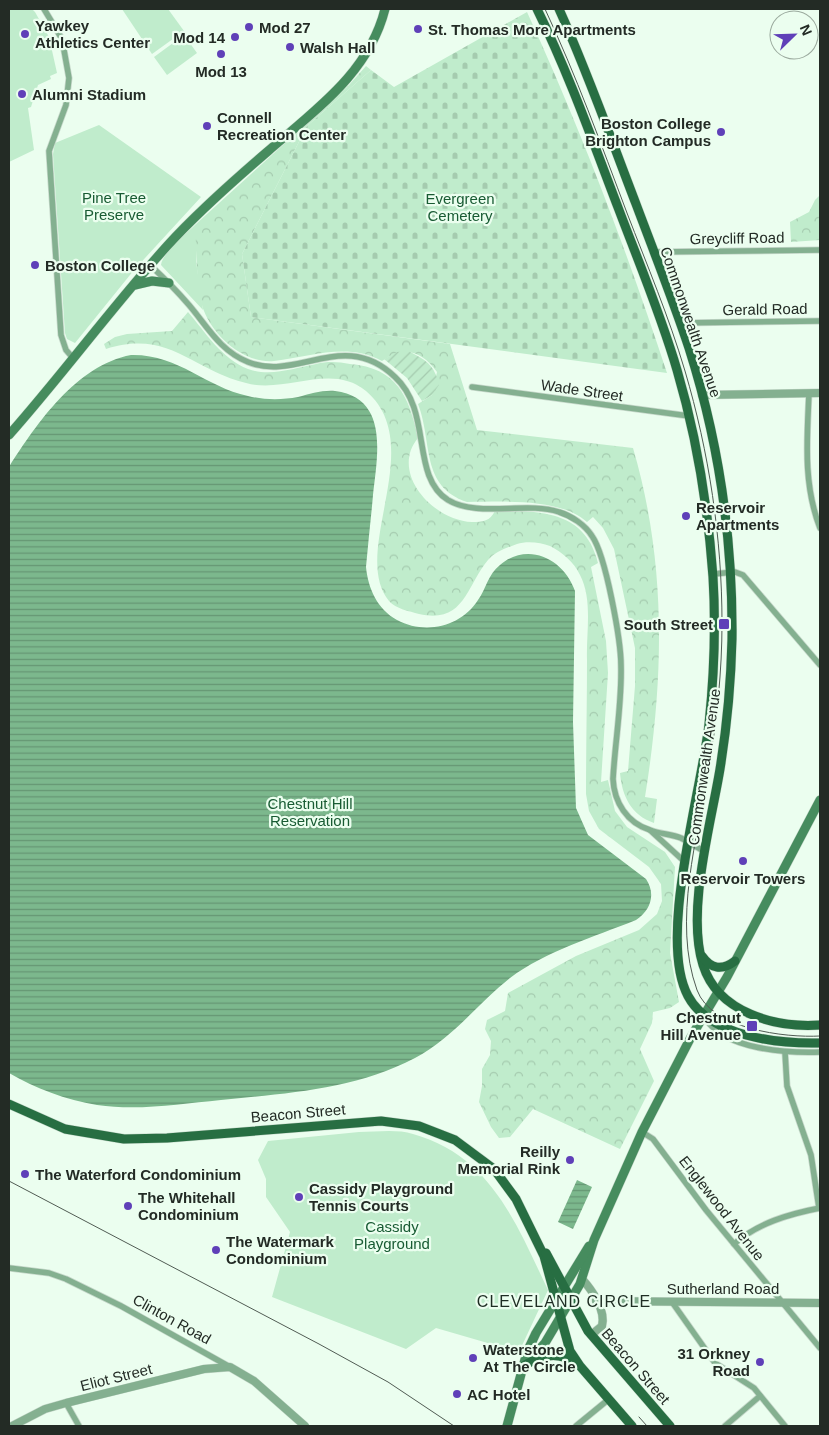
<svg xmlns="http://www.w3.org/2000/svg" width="829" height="1435" font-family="Helvetica,sans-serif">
	<defs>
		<pattern id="forest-crowns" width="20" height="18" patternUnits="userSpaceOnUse" patternTransform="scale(1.25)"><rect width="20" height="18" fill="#c0eccc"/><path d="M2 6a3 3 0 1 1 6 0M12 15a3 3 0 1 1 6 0" fill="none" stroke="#a5cbaf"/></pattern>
		<pattern id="cemetery-stones" width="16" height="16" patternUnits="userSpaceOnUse" patternTransform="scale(1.25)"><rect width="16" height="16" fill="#c0eccc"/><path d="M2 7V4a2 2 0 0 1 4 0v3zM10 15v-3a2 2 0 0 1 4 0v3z" fill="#a5cbaf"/></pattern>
		<pattern id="garden-furrows" width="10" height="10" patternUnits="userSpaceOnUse" patternTransform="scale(1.25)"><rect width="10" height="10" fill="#c0eccc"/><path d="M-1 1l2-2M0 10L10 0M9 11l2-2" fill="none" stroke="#a5cbaf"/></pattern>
		<pattern id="water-rules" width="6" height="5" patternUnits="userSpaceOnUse" patternTransform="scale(1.25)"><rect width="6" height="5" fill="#7cb88d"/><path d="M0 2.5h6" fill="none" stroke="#659673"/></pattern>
	</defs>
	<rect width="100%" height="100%" fill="#ebfeef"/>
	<g fill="#c0eccc">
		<path d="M9,9H32L35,12L49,37L57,73L50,76L51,79L38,85L31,107L28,108L34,150L9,162Z"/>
		<path d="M122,9H168L184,31L152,54Z"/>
		<path d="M184,35L197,53L167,75L154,57Z"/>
		<path d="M99,125L201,197L134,270L75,343L67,339L65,333L53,154L55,143Z"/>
		<path d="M196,224V261L203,310L161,265C162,253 187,233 196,224Z"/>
		<path d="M359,1132C376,1132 397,1129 413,1134C491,1156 516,1223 548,1290L519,1352L436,1328L406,1349L272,1297L290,1232L266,1197V1179L258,1160L268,1141Z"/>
	</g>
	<g fill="url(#forest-crowns)">
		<path d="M366,66L371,70L307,126L242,254L251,317L450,344L477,430L633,448C667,564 664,679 645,797L657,799L654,823C631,815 622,796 620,773L628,771L635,686V648L614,549L603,528L593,517L587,522C559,497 502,502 467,502C420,486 433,443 418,404L432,395L437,372C422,351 404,345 382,361C346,342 312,357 274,361C245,364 214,337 204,311C197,294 195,243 196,224L349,85Z"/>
		<path d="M820,195V240L791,242L790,222L809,212L815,200Z"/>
		<path d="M188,312C206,333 222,359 248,369C271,377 294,368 316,364C328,361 339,362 350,364C397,368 409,396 418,438C389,473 434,521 472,522C483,522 490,521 495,511C540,511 585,510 598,563L591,567L606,641L608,673L601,782L608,780L615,811L627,827L665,852L675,867L670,953L679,1002L670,1008L653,1012L652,1023L640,1049L654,1081L620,1149L533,1109L510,1137L499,1138L491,1127L479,1102L482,1086V1069L490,1055L491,1041L485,1029L487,1020L505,1011L508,993L576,956L639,930L657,914L662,901L661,884L649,867L599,829L589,811L586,794C586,750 587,705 587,660C586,633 593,600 580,575C574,562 562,552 550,546C540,542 526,541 517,544C506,548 495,552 488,560C466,586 465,624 419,614C409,611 396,609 389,601C349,552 429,445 366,391C331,362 286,394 246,383C191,370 170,329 106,349L104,344L115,337L127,334L172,331Z"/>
	</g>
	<path fill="url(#cemetery-stones)" d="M527,12C581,130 627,251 667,373L251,317L242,254L307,126L371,70L394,87Z"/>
	<path fill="url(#garden-furrows)" d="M408,351C425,359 435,365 439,385L432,395L422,401L407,378L384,359L397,352Z"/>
	<g fill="url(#water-rules)">
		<path d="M131,355C179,354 205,387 248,396C264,400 282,400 298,397C310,394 322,390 335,391C390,398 377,457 373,495C371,519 368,543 366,567C368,588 377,609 397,620C425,635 461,627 478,600C486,589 488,574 500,565C528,541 564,559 575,591L573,722L576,808L588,835L646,879C656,894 651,910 636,920C594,937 546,951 510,978C477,1004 453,1038 415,1058C354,1090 288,1093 221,1100C180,1104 138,1111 97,1105C66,1100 35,1088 9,1073V467C37,423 77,365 131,355Z"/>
		<path d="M577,1180L592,1187L573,1229L558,1222Z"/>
	</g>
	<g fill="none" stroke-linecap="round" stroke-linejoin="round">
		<defs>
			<g id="minor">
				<path d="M44,9L62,39L69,78L66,105L49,151L61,335L66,350L73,358"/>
				<path d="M653,252L820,250"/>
				<path d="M151,266C164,278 177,291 189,305C207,326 220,351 248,362C298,382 344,328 395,377C433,412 410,476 448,500C478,518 526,501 559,512C572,516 585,525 592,536C606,556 621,641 621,666C622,704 615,742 613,779C614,802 627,823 650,830C660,834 671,834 681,838C689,842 697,847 705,852"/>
				<path d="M680,323L820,321"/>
				<path d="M472,387L689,416"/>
				<path d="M809,393C807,440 803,484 820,528"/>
				<path d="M713,574L735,572L743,575L820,665"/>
				<path d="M651,831L686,863"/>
				<path d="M706,1019C725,1050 788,1053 820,1052"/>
				<path d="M785,1052L787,1086L811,1155L819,1208"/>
				<path d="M642,1132L653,1139L706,1210L820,1348"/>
				<path d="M734,1244C758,1223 789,1214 820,1208"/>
				<path d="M9,1268L49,1273L66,1279L121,1306L230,1367"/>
				<path d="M672,1302L715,1363L754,1388L785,1426"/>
				<path d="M66,1403L79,1426"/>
				<path d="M576,1426L609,1399"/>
				<path d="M725,1426L760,1396"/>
			</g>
			<g id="tertiary">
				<path d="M702,395L820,393"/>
				<path d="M582,1279C592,1290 606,1310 602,1326L591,1335"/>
				<path d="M596,1301L820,1303"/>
				<path d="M12,1426L45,1409L66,1403L204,1369L230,1367L254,1381L305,1426"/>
			</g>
			<g id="secondary">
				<path d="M135,285L152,281L169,283"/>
				<path d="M9,435C63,374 112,307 167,246C198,212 232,182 267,152C315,110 369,73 385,9"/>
				<path d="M527,1363L545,1343L580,1284L594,1240L642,1132L691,1037L727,977L820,800"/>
				<path d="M507,1426L527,1352L536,1333L589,1246"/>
			</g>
			<g id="primary">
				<path d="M537,9C569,74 593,142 619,210C639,263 661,315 677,370C697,438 708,507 713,577C716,626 714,676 709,724C702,790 657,939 688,996C710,1037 779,1044 820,1043"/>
				<path d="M559,9C588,73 611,139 636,204C654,252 673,300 689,348C719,442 733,540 732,639C731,682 727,726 720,769C711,824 686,911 703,965C718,1013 776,1028 820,1025"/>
				<path d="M702,956C711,969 722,971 735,961"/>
				<path d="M9,1104L65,1129L124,1139L167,1138L381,1121L419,1126L455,1140L494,1169L516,1199L544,1256L570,1351L580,1366L632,1426"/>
				<path d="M546,1253L588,1331L670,1426"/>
				<path d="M525,1365C542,1355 558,1351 576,1363"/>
			</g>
		</defs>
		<use href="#minor" stroke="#c7d8cb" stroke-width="7"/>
		<use href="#tertiary" stroke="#c7d8cb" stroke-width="9"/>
		<use href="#secondary" stroke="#c7d8cb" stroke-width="10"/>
		<use href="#primary" stroke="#c7d8cb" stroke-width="10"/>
		<use href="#minor" stroke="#84b090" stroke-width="5.5"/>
		<use href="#tertiary" stroke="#84b090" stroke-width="8"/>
		<use href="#secondary" stroke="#468c5e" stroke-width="9"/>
		<use href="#primary" stroke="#276e42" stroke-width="9"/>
		<g stroke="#505b53" stroke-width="1">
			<path d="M545,9C576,75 601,144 627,213C647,265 669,317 685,371C709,452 722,538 722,623C722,671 717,719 709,767C698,837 672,921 697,990C711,1029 785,1038 820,1036"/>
			<path d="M9,1181L319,1344L388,1382L454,1426"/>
			<path d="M639,1417L647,1426"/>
		</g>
	</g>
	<g fill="#5f40b8" stroke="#ebfeef" stroke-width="2">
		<circle cx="249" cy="27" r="5"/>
		<circle cx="418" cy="29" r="5"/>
		<circle cx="25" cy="34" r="5"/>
		<circle cx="235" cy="37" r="5"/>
		<circle cx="290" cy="47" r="5"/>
		<circle cx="221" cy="54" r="5"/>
		<circle cx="22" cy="94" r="5"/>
		<circle cx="207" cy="126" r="5"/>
		<circle cx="721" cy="132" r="5"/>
		<circle cx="35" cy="265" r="5"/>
		<circle cx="686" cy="516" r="5"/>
		<rect x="718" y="618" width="12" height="12" rx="2.5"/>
		<circle cx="743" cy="861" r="5"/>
		<rect x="746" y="1020" width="12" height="12" rx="2.5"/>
		<circle cx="570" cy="1160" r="5"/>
		<circle cx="25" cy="1174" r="5"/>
		<circle cx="299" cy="1197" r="5"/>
		<circle cx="128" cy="1206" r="5"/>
		<circle cx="216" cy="1250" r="5"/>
		<circle cx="473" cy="1358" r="5"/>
		<circle cx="760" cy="1362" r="5"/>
		<circle cx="457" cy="1394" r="5"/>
	</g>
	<g text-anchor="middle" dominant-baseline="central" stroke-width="4.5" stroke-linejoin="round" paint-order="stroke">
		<g font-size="15" font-weight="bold" fill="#232b25" stroke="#ebfeef" text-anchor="start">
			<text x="35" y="25">Yawkey<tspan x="35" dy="17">Athletics Center</tspan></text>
			<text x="259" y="27">Mod 27</text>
			<text x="428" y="29">St. Thomas More Apartments</text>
			<text x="225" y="37" text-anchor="end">Mod 14</text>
			<text x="300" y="47">Walsh Hall</text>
			<text x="221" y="71" text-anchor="middle">Mod 13</text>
			<text x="32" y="94">Alumni Stadium</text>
			<text x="217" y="117">Connell<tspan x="217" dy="17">Recreation Center</tspan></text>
			<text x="711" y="123" text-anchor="end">Boston College<tspan x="711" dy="17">Brighton Campus</tspan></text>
			<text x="45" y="265">Boston College</text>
			<text x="696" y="507">Reservoir<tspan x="696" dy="17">Apartments</tspan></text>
			<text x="713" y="624" text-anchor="end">South Street</text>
			<text x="743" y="878" text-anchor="middle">Reservoir Towers</text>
			<text x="741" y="1017" text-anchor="end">Chestnut<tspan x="741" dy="17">Hill Avenue</tspan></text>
			<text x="560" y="1151" text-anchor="end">Reilly<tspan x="560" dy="17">Memorial Rink</tspan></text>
			<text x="35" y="1174">The Waterford Condominium</text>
			<text x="309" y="1188">Cassidy Playground<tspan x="309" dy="17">Tennis Courts</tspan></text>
			<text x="138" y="1197">The Whitehall<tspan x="138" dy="17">Condominium</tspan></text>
			<text x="226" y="1241">The Watermark<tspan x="226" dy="17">Condominium</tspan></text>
			<text x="483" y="1349">Waterstone<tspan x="483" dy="17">At The Circle</tspan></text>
			<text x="750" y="1353" text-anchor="end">31 Orkney<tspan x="750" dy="17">Road</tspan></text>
			<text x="467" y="1394">AC Hotel</text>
		</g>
		<g font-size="15" fill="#185b33" stroke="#ebfeef">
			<text x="114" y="197">Pine Tree<tspan x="114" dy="17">Preserve</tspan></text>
			<text x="460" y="198">Evergreen<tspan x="460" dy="17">Cemetery</tspan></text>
			<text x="310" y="803">Chestnut Hill<tspan x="310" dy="17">Reservation</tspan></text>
			<text x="392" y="1226">Cassidy<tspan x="392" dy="17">Playground</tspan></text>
		</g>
		<g font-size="15" fill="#232b25" stroke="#ebfeef">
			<text transform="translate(737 238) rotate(-1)">Greycliff Road</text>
			<text transform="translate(765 309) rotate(-1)">Gerald Road</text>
			<text transform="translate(691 322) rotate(71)">Commonwealth Avenue</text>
			<text transform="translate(582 390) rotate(8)">Wade Street</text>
			<text transform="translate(704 767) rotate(-82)">Commonwealth Avenue</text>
			<text transform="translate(298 1113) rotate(-5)">Beacon Street</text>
			<text transform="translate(722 1208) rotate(52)">Englewood Avenue</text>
			<text x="723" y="1288">Sutherland Road</text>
			<text transform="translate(172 1319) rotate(29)">Clinton Road</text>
			<text transform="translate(636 1366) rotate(49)">Beacon Street</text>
			<text transform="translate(116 1377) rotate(-14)">Eliot Street</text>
		</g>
		<g font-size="16" letter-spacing="1" fill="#1e2d23" stroke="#ebfeef">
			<text x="564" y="1301">CLEVELAND CIRCLE</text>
		</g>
	</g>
	<rect width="829" height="1435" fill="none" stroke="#232b25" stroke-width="20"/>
	<g transform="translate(794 35) rotate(67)"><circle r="24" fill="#ebfeef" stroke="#9baa9e"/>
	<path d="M0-4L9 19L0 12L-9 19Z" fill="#5f40b8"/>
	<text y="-8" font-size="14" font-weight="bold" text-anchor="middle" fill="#232b25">N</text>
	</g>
</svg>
